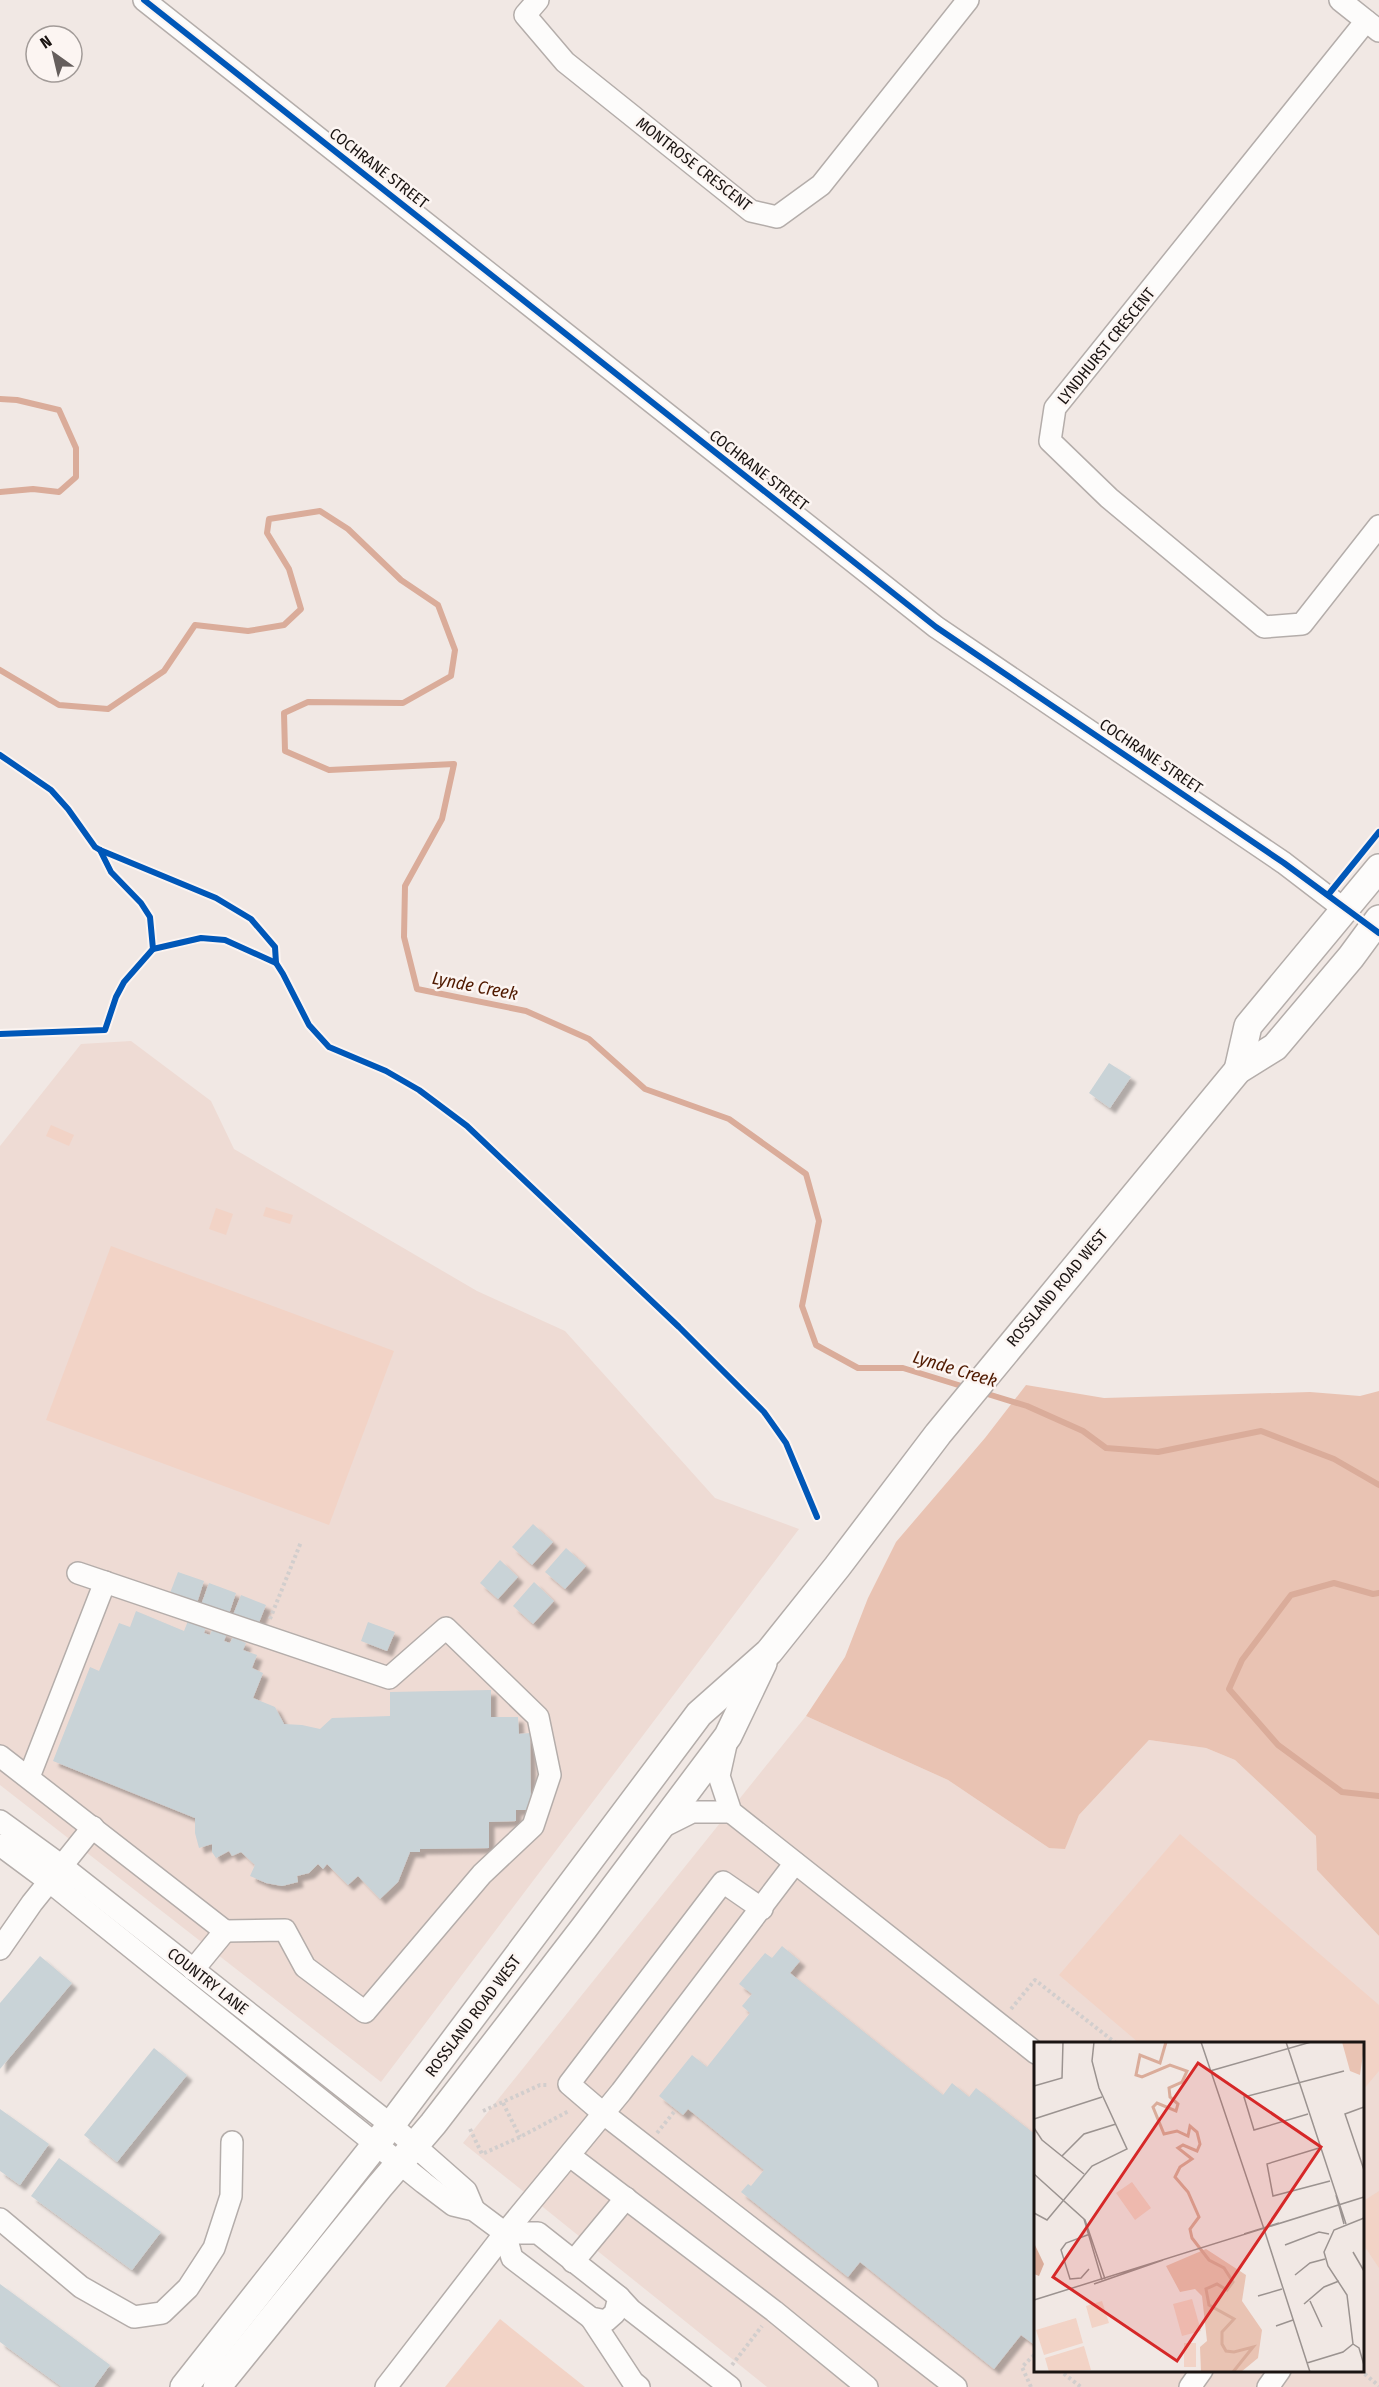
<svg xmlns="http://www.w3.org/2000/svg" width="1379" height="2387" font-family="'Fira Sans Condensed',sans-serif">
	<defs>
		<filter id="shadow"><feDropShadow dx="5.5" dy="5.5" stdDeviation="1.5" flood-color="#0004"/></filter>
	</defs>
	<rect width="100%" height="100%" fill="#f1e8e4"/>
	<g fill="#eedbd4" fill-rule="evenodd">
		<path d="M131,1041L211,1101L234,1149L477,1291L565,1331L715,1498L799,1529L381,2082L0,1785V1146L81,1044Z"/>
		<path d="M806,1716L948,1780L1049,1848H1065L1079,1815L1149,1740L1206,1748L1235,1760L1316,1836L1317,1870L1379,1936V2387H767L463,2143ZM1036,2044H1362V2370H1036Z"/>
	</g>
	<g fill="#f2d3c6">
		<path d="M51,1125L74,1135L69,1146L46,1136Z"/>
		<path d="M266,1207L293,1215L290,1224L263,1216Z"/>
		<path d="M216,1208L233,1214L226,1235L209,1229Z"/>
		<path d="M111,1246L394,1351L329,1525L46,1420Z"/>
		<path d="M1180,1834L1379,2005V2071L1363,2090L1362,2044L1139,2043L1059,1975Z"/>
		<path d="M1379,2191V2268L1363,2244L1362,2202Z"/>
		<path d="M500,2319L585,2387H445Z"/>
	</g>
	<path fill="#e9c3b3" d="M1026,1385L1104,1398L1310,1392L1360,1396L1379,1391V1936L1317,1870L1316,1836L1235,1760L1206,1748L1149,1740L1079,1815L1065,1849L1049,1848L948,1780L806,1716L845,1657L868,1598L896,1542L985,1438Z"/>
	<g fill="none" stroke-linecap="round" stroke-linejoin="round">
		<g stroke="#daac9a" stroke-width="6">
			<path d="M0,399L17,400L59,410L76,448V477L59,492L33,489L0,492"/>
			<path d="M0,670L59,705L108,709L164,671L195,625L248,631L284,625L301,609L289,569L267,533L269,519L320,511L348,529L401,580L438,605L455,650L451,676L403,703L308,702L284,713L285,751L329,770L454,764L442,819L405,886L404,937L417,989L526,1011L589,1039L645,1089L729,1119L806,1174L819,1221L802,1306L816,1345L858,1368H903L968,1388"/>
			<path d="M981,1392L1027,1406L1083,1431L1106,1448L1158,1452L1261,1431L1334,1459L1379,1485"/>
			<path d="M1379,1593L1373,1594L1334,1583L1291,1595L1242,1660L1229,1689L1278,1745L1342,1792L1379,1796"/>
		</g>
	</g>
	<g fill="#c9d3d7" filter="url(#shadow)">
		<path d="M1109,1063L1131,1077L1110,1108L1089,1093Z"/>
		<path d="M533,1524L553,1542L532,1565L512,1547Z"/>
		<path d="M566,1548L586,1566L565,1589L545,1572Z"/>
		<path d="M500,1560L518,1577L498,1599L480,1583Z"/>
		<path d="M178,1572L204,1581L197,1603L170,1593Z"/>
		<path d="M534,1582L554,1601L533,1624L513,1606Z"/>
		<path d="M209,1583L236,1593L229,1614L201,1605Z"/>
		<path d="M241,1595L266,1605L258,1625L233,1615Z"/>
		<path d="M136,1611L184,1631L188,1621L206,1627L204,1633L210,1635L213,1628L227,1633L224,1641L230,1643L233,1637L246,1643L243,1650L257,1655L252,1668L263,1673L253,1698L275,1707L284,1724L302,1725L320,1729L332,1718L390,1716V1692L491,1690V1717H518L519,1734L530,1733L531,1810H516V1821L489,1822V1848L420,1849V1852H410L398,1882L380,1899L358,1876L348,1885L327,1864L323,1869L318,1864L309,1873L297,1876L298,1882L282,1886L266,1883L250,1876L255,1865L241,1852L232,1856L229,1851L216,1858L212,1852V1844L199,1848L195,1833V1818L53,1761L90,1667L99,1671L119,1623L130,1627Z"/>
		<path d="M368,1622L395,1632L387,1651L361,1641Z"/>
		<path d="M782,1946L800,1961L790,1973L943,2095L952,2083L969,2097L976,2088L1036,2135V2346L1021,2335L994,2369L860,2262L848,2277L741,2192L748,2184L751,2186L764,2170L688,2109L683,2115L659,2096L692,2055L707,2067L750,2013L742,2006L752,1994L739,1984L765,1953L772,1958Z"/>
		<path d="M40,1956L72,1983L0,2069V2003Z"/>
		<path d="M154,2048L187,2075L117,2162L84,2135Z"/>
		<path d="M0,2109L49,2144L20,2185L0,2171Z"/>
		<path d="M59,2158L161,2232L132,2270L31,2196Z"/>
		<path d="M0,2284L110,2365L94,2387H62L0,2342Z"/>
	</g>
	<g fill="none" stroke-linecap="round" stroke-linejoin="round">
		<defs>
			<g id="minor">
				<path d="M144,0L936,627L1284,863L1344,909"/>
				<path d="M538,0L525,15L565,62L751,211L777,217L821,185L968,0"/>
				<path d="M1340,0L1379,31"/>
				<path d="M1366,21L1055,408L1050,441L1109,498L1264,627L1302,624L1379,526"/>
				<path d="M78,1573L389,1678L446,1628L538,1717L550,1775L533,1826L482,1874L365,2012L305,1967L285,1930L225,1931"/>
				<path d="M727,1740L719,1776L731,1812L1036,2053"/>
				<path d="M0,1756L225,1931L193,1970"/>
				<path d="M29,1777L105,1582"/>
				<path d="M0,1821L62,1866L391,2125L466,2191L474,2210"/>
				<path d="M660,1828L692,1812H731"/>
				<path d="M0,1845L50,1882L424,2183L453,2205L474,2210L505,2233L512,2258L591,2318L606,2321L615,2313L619,2297L538,2233H505"/>
				<path d="M762,1909L723,1882L569,2084L604,2114L956,2387"/>
				<path d="M0,1949L32,1903L93,1827"/>
				<path d="M570,2156L774,2311L867,2387"/>
				<path d="M0,2219L81,2287L134,2317L162,2313L188,2288L214,2248L231,2196L232,2142"/>
				<path d="M573,2262L626,2198"/>
				<path d="M619,2297L631,2310L730,2387"/>
				<path d="M591,2318L633,2382L639,2387"/>
				<path d="M386,2387L505,2233L621,2092L795,1863"/>
				<path d="M1190,2387L1202,2370"/>
				<path d="M1268,2387L1280,2370"/>
			</g>
			<g id="major">
				<path d="M1238,1070L1248,1026L1379,868"/>
				<path d="M184,2387L391,2125L699,1714L769,1652L837,1567L938,1434L1238,1070L1275,1047L1351,957L1379,919"/>
				<path d="M217,2387L379,2187L433,2124L584,1928L728,1736L763,1663"/>
			</g>
		</defs>
		<use href="#minor" stroke="#b4adaa" stroke-width="24"/>
		<use href="#major" stroke="#b4adaa" stroke-width="30"/>
		<g stroke="#d2cecd" stroke-width="4" stroke-dasharray="3 3" stroke-linecap="butt">
			<path d="M270,1619L301,1542"/>
			<path d="M1011,2009L1035,1980L1117,2044"/>
			<path d="M503,2103L520,2137"/>
			<path d="M483,2111L540,2085H549"/>
			<path d="M470,2129L482,2154L520,2137L569,2111"/>
			<path d="M657,2133L674,2112"/>
			<path d="M732,2365L762,2326"/>
			<path d="M1059,2370L1081,2387"/>
			<path d="M1360,2370L1379,2386"/>
			<path d="M1031,2387L1022,2367L1036,2353"/>
		</g>
		<use href="#minor" stroke="#fdfcfb" stroke-width="21"/>
		<use href="#major" stroke="#fdfcfb" stroke-width="27"/>
		<defs>
			<g id="cycleway">
				<path d="M144,0L936,627L1284,863L1379,933"/>
				<path d="M0,755L51,790L68,809L95,847L100,850L216,898L251,919L275,947L276,963L283,974L309,1025L329,1047L386,1071L419,1090L467,1126L679,1327L764,1412L786,1443L817,1517"/>
				<path d="M100,850L111,872L141,903L150,917L153,949L201,938L225,940L276,963"/>
				<path d="M1328,895L1379,832"/>
				<path d="M0,1034L105,1030L116,997L124,982L153,949"/>
			</g>
		</defs>
		<use href="#cycleway" stroke="#fcf5f2" stroke-width="10"/>
		<use href="#cycleway" stroke="#0057b8" stroke-width="6"/>
	</g>
	<g text-anchor="middle" dominant-baseline="central" stroke-width="5" stroke-linejoin="round" paint-order="stroke">
		<g font-size="16" fill="#1a1412" stroke="#fcf5f2">
			<text transform="translate(694 164) rotate(38)">MONTROSE CRESCENT</text>
			<text transform="translate(379 168) rotate(38)">COCHRANE STREET</text>
			<text transform="translate(1106 346) rotate(-51)">LYNDHURST CRESCENT</text>
			<text transform="translate(759 470) rotate(38)">COCHRANE STREET</text>
			<text transform="translate(1151 756) rotate(34)">COCHRANE STREET</text>
			<text transform="translate(1057 1288) rotate(-50)">ROSSLAND ROAD WEST</text>
			<text transform="translate(208 1981) rotate(38)">COUNTRY LANE</text>
			<text transform="translate(473 2016) rotate(-53)">ROSSLAND ROAD WEST</text>
		</g>
		<g font-size="18" font-style="italic" fill="#501a00" stroke="#fcf5f2">
			<text transform="translate(475 986) rotate(11)">Lynde Creek</text>
			<text transform="translate(955 1369) rotate(17)">Lynde Creek</text>
		</g>
	</g>
	<g transform="translate(1034 2042)">
		<rect width="330" height="330" fill="#f1e8e4"/>
		<path d="M98,140L117,166L101,178L82,151ZM158,257L167,289L148,294L139,262ZM68,259L75,281L58,286L52,264ZM42,276L49,301L10,313L2,288ZM150,301H162V325H150ZM50,304L57,328L15,330L11,316Z" fill="#f2d3c6"/>
		<path d="M308,0H327L330,5L326,33L316,29ZM172,207L212,233L208,259L228,288L224,316L207,330H167L166,305L173,299L168,254L161,247L146,250L132,224Z" fill="#e9c3b3"/>
		<path d="M0,201L10,222L5,234L0,232Z" fill="#daac9a"/>
		<path fill="none" stroke="#daac9a" stroke-width="3" d="M132,0L126,21L106,13L102,33L108,35L136,23L153,29L148,40L135,46L136,55L144,62L142,69L123,61L119,65L130,92L143,89L154,94L156,84L163,90L166,102L163,109L149,103L144,106L158,117L146,125L141,135L154,150L165,175L156,187L158,196L175,218L190,226L199,240L193,248L183,242L172,247L175,263L200,277L188,290V302L192,309L200,310L219,305L199,330"/>
		<path fill="none" stroke="#9b9390" stroke-width="1.5" d="M167,0L229,184M252,0L312,182M176,29L277,0M0,44L28,36L29,0M330,65L311,72L330,128M274,72L220,88L210,55L310,29M0,77L68,55M0,86L8,98L50,132M285,106L233,122L239,154L296,139M28,114L50,92L82,82M0,132L51,178L71,237M302,153L310,182M0,171L13,178L58,124L93,107L65,46L58,19L60,0M50,177L68,238M229,184L276,330M210,192L245,181M251,203L285,190L295,192M319,210L330,229M55,227L47,236L36,237L27,208L32,201L56,192M261,233L276,221L291,217M60,242L129,218M224,254L248,247M0,258L330,155M276,259L288,285M270,262L290,245L305,239M242,284L259,278M319,302L325,306L330,323M273,321L309,310L319,302L313,253L294,224L290,210L300,188L330,176"/>
		<path fill="#d62828" fill-opacity="0.15" stroke="#d62828" stroke-width="3" d="M164,21L287,105L143,319L19,235Z"/>
		<rect width="330" height="330" fill="none" stroke="#1a1412" stroke-width="3"/>
	</g>
	<g transform="translate(54 54) rotate(326)"><circle r="28" fill="#fcf5f2" stroke="#a29b98" stroke-width="1.5"/>
	<path d="M0-4.5L10 22L0 15L-10 22Z" fill="#655e5c"/>
	<text y="-9" font-size="16" font-weight="bold" text-anchor="middle" fill="#1a1412">N</text>
	</g>
</svg>
